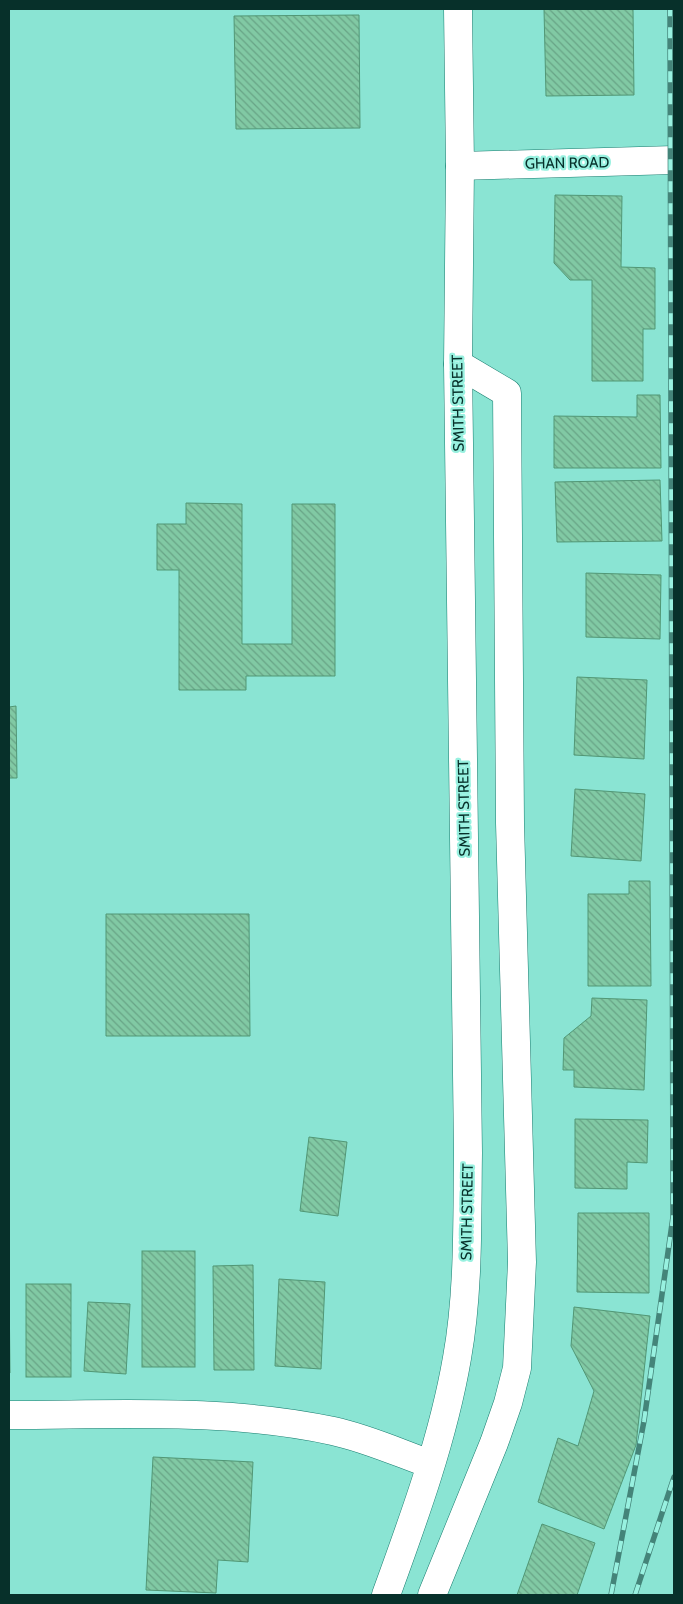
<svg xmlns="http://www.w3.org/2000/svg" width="683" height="1604" font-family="Cabin,sans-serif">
	<defs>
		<pattern id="building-back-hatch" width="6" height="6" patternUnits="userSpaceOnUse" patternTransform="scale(1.25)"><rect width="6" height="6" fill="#81c9a4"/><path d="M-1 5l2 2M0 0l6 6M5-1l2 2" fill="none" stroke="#68a486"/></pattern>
	</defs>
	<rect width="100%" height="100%" fill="#8ae4d3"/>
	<g fill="url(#building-back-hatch)" stroke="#519775">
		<path d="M544,9H633L634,95L546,96Z"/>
		<path d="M359,15L360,128L236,129L234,16Z"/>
		<path d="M555,195L622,196L621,267L655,268V329H643V381H592V280H570L554,263Z"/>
		<path d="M637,395H660L661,468H554V416L637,417Z"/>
		<path d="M660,480L662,541L557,542L555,482Z"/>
		<path d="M186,503L242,504V644H292V504H335V676H246V690H179V570H157V524H186Z"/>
		<path d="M586,573L661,575L660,639L586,637Z"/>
		<path d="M577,677L647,680L644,759L574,755Z"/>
		<path d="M16,706L17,778H9V707Z"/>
		<path d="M575,789L645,794L641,861L571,856Z"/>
		<path d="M629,881H650L651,986H588V894H629Z"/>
		<path d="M106,914H249L250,1036H106Z"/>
		<path d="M592,998L647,1000L644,1090L574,1087V1070H563L564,1038L591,1016Z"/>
		<path d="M575,1119L648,1120L647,1163L627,1162V1189L575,1188Z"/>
		<path d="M309,1137L347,1142L338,1216L300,1211Z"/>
		<path d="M578,1213H649V1293L577,1292Z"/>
		<rect x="142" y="1251" width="53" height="116"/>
		<path d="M253,1265L254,1370H214L213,1266Z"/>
		<path d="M279,1279L325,1282L321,1369L275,1366Z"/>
		<path d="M9,1284L10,1373H9Z"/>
		<rect x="26" y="1284" width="45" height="93"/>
		<path d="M88,1302L130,1304L126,1374L84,1371Z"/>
		<path d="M574,1307L650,1316L636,1445L604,1529L538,1502L558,1438L578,1446L594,1391L571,1346Z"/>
		<path d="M153,1457L253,1462L248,1562L218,1560L216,1593L146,1590Z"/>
		<path d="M542,1524L595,1543L577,1595H517Z"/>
	</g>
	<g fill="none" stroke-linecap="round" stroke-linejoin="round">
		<defs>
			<g id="minor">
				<path d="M460,166L674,160"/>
				<path d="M9,1415C117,1415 227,1408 333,1431C366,1438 399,1453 430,1464"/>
				<path d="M386,1595C414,1518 443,1439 457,1358C469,1291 467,1221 468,1153L458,364L460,166L458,9"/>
				<path d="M432,1595L494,1443L508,1403L517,1368L522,1262L510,823L507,393L458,364"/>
			</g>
		</defs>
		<use href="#minor" stroke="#167c6e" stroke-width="29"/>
		<use href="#minor" stroke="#fff" stroke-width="28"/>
		<defs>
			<g id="rail">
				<path d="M611,1595L644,1421L673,1217L670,9"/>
				<path d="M635,1595L674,1477"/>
			</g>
		</defs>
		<use href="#rail" stroke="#448479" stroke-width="5.5"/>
		<use href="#rail" stroke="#98f1e0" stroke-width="4" stroke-dasharray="11" stroke-linecap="butt"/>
	</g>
	<g text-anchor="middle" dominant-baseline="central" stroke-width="4.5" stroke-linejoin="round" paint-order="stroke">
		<g font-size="15" fill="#07302a" stroke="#98f1e0">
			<text transform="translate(567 163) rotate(-1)">GHAN ROAD</text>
			<text transform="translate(458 403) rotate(-91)">SMITH STREET</text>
			<text transform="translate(464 808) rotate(-91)">SMITH STREET</text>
			<text transform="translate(467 1212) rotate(-89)">SMITH STREET</text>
		</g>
	</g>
	<rect width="683" height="1604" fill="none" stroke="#07302a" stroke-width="20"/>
</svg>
